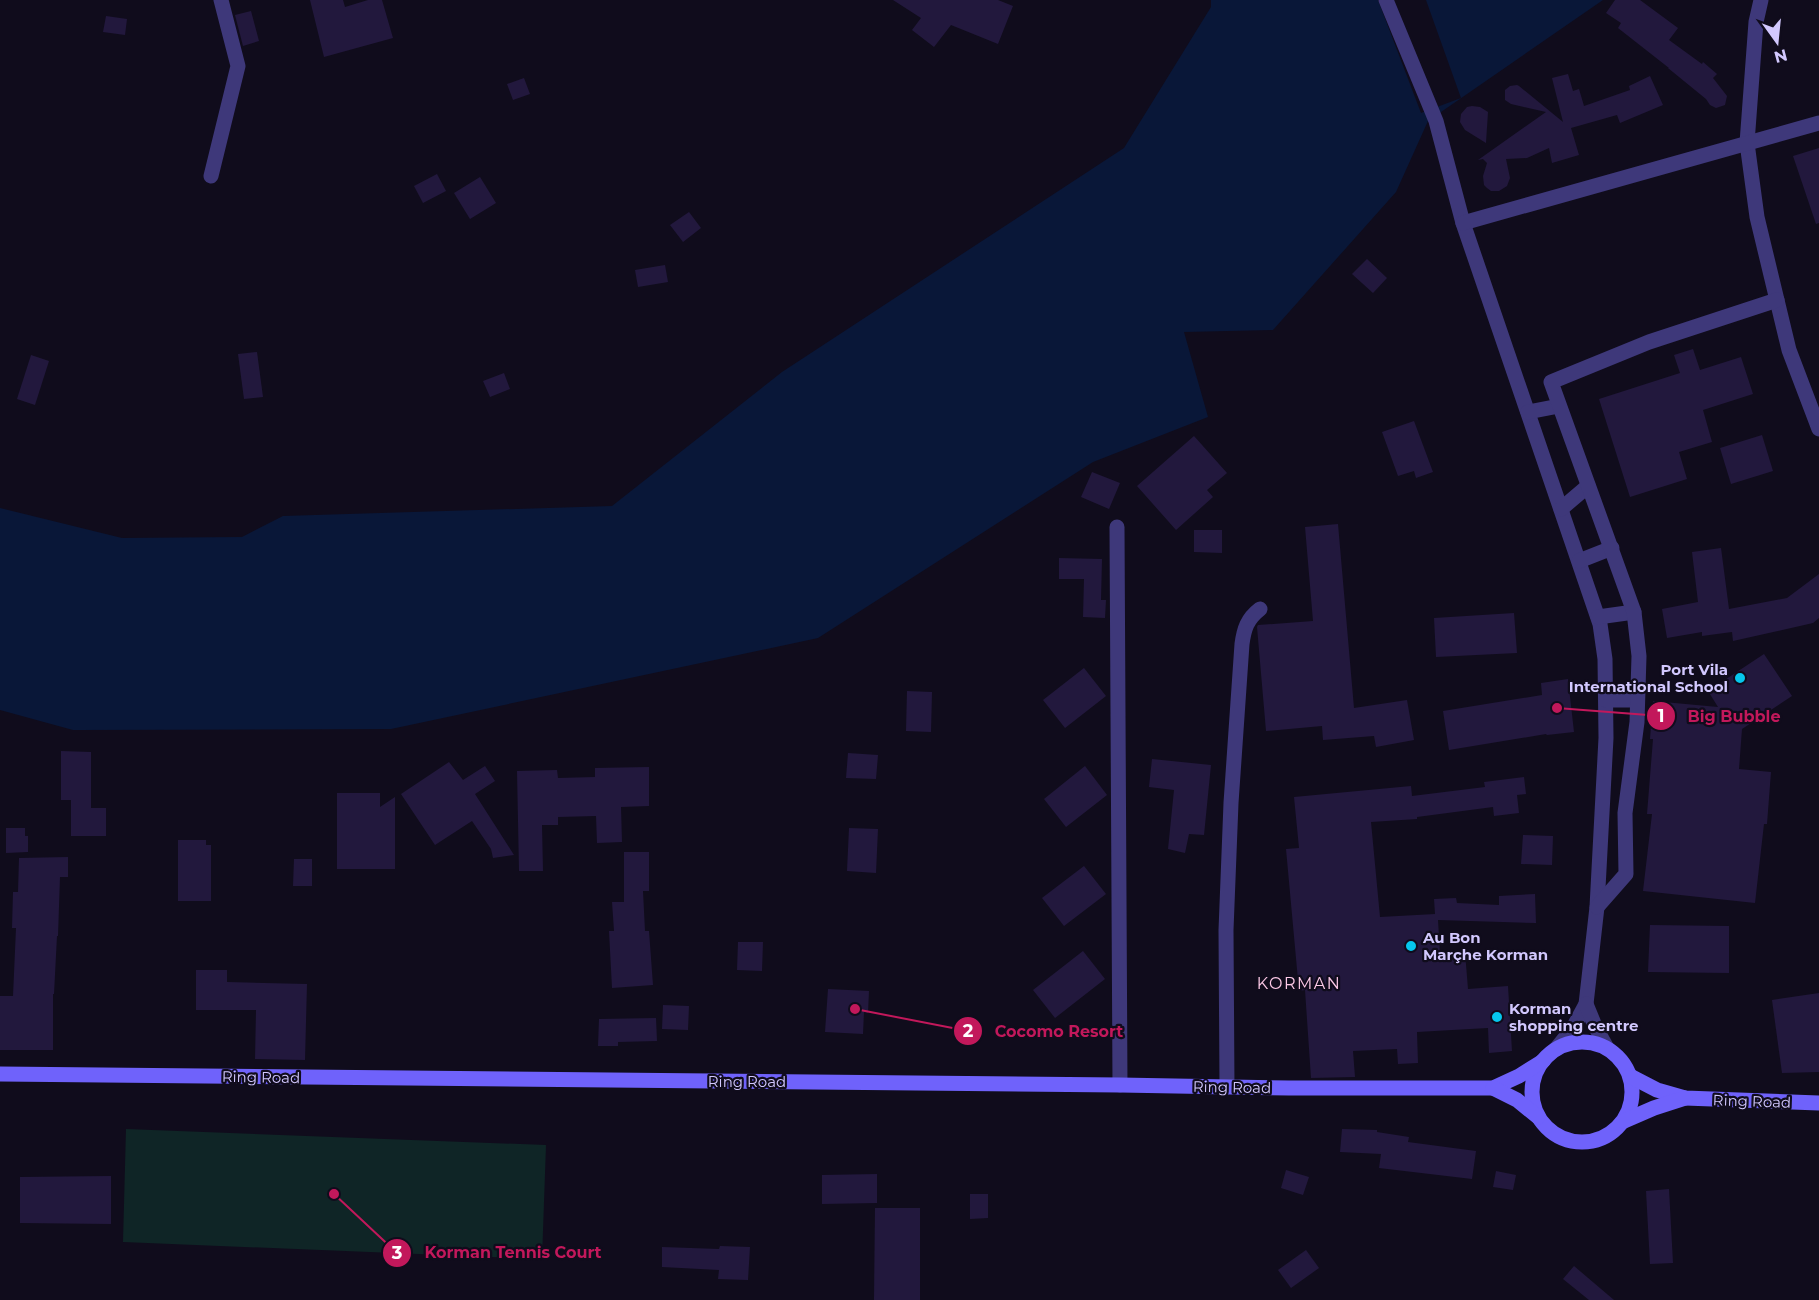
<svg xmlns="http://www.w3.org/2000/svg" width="1819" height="1300" font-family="Montserrat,sans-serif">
	<rect width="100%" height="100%" fill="#100c1c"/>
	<path fill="#0f2526" d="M126,1129L546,1145L542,1259L123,1242Z"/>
	<path fill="#091738" d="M1211,0H1603L1428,121L1396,192L1273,330L1184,332L1208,417L1093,462L818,638L391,729L73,730L0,710V508L122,538L242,537L283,516L612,506L782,372L1124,148L1211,7Z"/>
	<path fill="#100c1c" d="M1378,0H1426L1461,98L1421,113Z"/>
	<g fill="#22183d">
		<path d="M310,0H343L345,7L368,0H382L393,38L324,57Z"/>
		<path d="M893,0H998L1013,6L998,44L951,25L934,47L912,30L921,18Z"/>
		<path d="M1615,0H1640L1678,28L1669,40L1702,64L1703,62L1717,74L1713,78L1727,96L1725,105L1716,108L1710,105L1706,99L1668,68H1669L1618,28L1621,23L1606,13Z"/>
		<path d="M251,11L259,41L243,46L235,15Z"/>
		<path d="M106,16L127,19L125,35L103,32Z"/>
		<path d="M1568,74L1573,91L1579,89L1584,106L1630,90L1629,86L1650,76L1663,105L1620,123L1617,115L1571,128L1579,155L1552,163L1549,148L1527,158L1506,159L1510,178L1507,186L1499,191H1491L1487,188L1484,185L1483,176L1487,163L1483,159L1478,160L1546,112L1511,104L1505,100V90L1510,86L1517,85L1519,86L1563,122L1552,78Z"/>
		<path d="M524,78L530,94L513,100L507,84Z"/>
		<path d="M1472,106L1480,107L1488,112L1486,143L1465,130L1460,122L1461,114L1467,107Z"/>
		<path d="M1819,148V223L1816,224L1793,156Z"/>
		<path d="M437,174L446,191L423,203L414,186Z"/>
		<path d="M480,177L496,203L470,219L454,193Z"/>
		<path d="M689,212L701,228L683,242L670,225Z"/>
		<path d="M1367,259L1387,278L1373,293L1352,274Z"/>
		<path d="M665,265L668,282L638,287L635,270Z"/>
		<path d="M1693,349L1700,370L1741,357L1753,394L1703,410L1712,442L1679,452L1687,479L1630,497L1599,399L1680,373L1674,355Z"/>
		<path d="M257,352L263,397L244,399L238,354Z"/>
		<path d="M31,355L49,361L35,405L17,399Z"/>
		<path d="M504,373L510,389L490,397L483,381Z"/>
		<path d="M1414,421L1433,472L1416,478L1414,471L1398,476L1382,432Z"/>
		<path d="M1762,435L1773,471L1731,484L1720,448Z"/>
		<path d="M1194,436L1227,473L1207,490L1213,497L1176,530L1137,486Z"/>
		<path d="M1092,472L1120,483L1109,509L1081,497Z"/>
		<path d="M1338,524L1354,708L1407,700L1414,740L1376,747L1374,736L1323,740L1322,726L1266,731L1257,627L1258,625L1313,621L1305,527Z"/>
		<path d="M1194,530H1222V553L1194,552Z"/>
		<path d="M1721,548L1729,609L1787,598L1819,574V618L1813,623L1733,641L1732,632L1702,636V632L1667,638L1662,609L1698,602L1692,552Z"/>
		<path d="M1059,558L1102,559L1101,600H1106L1105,618L1083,617L1084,579H1059Z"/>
		<path d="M1514,613L1517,653L1436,657L1434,618Z"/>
		<path d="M1764,654L1792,696L1742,729L1739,769L1771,772L1767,824H1764L1755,903L1643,891L1652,814H1647L1653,739H1650L1653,701L1718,707L1708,691Z"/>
		<path d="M1084,668L1106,696L1065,728L1043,700Z"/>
		<path d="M1568,679L1574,732L1547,735L1546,734L1449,750L1443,711L1542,695L1541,683Z"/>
		<path d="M907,691L932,692L931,732L906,731Z"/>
		<path d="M61,751L91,752V808H106V836H71V800H61Z"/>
		<path d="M848,753L878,755L876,779L846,778Z"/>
		<path d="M1152,759L1211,765L1204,835L1189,834L1185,853L1168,849L1174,790L1149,787Z"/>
		<path d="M449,762L463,780L485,766L495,781L475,794L514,855L493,858L491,849L472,821L435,845L401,794Z"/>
		<path d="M1085,766L1107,795L1066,827L1044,799Z"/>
		<path d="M649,767V806L621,807L622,842L597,843L596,816L558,817V825H542L543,871H519L517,771L557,770L558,778L595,777V768Z"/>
		<path d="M1524,777L1526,794L1517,795L1519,813L1494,816L1493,807L1417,817V819L1371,822L1380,917L1435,914L1434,899L1456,898L1457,903L1499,905V896L1535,894L1536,923L1438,920L1440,954L1465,952L1468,989L1508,986L1512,1051L1489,1053L1488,1028L1417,1032L1418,1063L1398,1064L1397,1049L1353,1051L1355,1077L1311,1078L1305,990L1299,991L1286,849L1299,848L1294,797L1411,786L1412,796L1485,787L1484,782Z"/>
		<path d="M337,793H380V807L395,797V869H337Z"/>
		<path d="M6,828H25V836H28V852L6,853Z"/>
		<path d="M849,828L878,829L876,873L847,871Z"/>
		<path d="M1523,835L1553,836L1552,865L1521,864Z"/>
		<path d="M178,840H206V845H211V901H178Z"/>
		<path d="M624,852H649V891H643L645,931H649L653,985L612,988L609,931H614L612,902H624Z"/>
		<path d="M68,857V877H60L58,936H57L54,994H53V1050H0V996H13L16,928H12L13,892H18L19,858Z"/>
		<path d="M294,859H312V886H293Z"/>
		<path d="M1084,866L1106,894L1064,926L1042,898Z"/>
		<path d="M1650,925L1729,926V973L1648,972Z"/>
		<path d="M738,942H763L762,971L737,970Z"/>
		<path d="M1083,951L1105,979L1055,1018L1033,990Z"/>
		<path d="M196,970H227V982L307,984L305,1060L255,1059L256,1010H196Z"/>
		<path d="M828,989L869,991L868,1013L864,1012L863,1034L825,1032Z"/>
		<path d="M1819,993V1072L1782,1073L1772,1000Z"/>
		<path d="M663,1005L689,1006L688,1030L662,1029Z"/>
		<path d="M656,1018L657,1041L618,1042V1046H598L599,1019Z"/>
		<path d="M1342,1129L1377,1130V1132L1409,1137L1408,1142L1476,1151L1472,1179L1379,1168L1381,1154L1340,1152Z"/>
		<path d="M1286,1170L1309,1177L1303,1195L1281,1188Z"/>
		<path d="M1496,1171L1516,1175L1513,1190L1493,1187Z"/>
		<path d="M877,1174V1203L822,1204V1175Z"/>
		<path d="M111,1176V1224L20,1223V1177Z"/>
		<path d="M1669,1189L1673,1263L1650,1264L1646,1191Z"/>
		<path d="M970,1194H988V1218L970,1219Z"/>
		<path d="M875,1208H920V1300H874Z"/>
		<path d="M720,1246L750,1247L748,1280L718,1279L719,1270L662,1267V1247L719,1249Z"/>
		<path d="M1306,1250L1319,1268L1291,1288L1278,1270Z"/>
		<path d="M1574,1266L1614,1300H1589L1563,1279Z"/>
	</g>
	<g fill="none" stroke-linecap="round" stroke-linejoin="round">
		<g stroke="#3e387a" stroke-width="15">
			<path d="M1386,0L1436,121L1463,223L1600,624L1605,659L1606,738L1597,907L1586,1004L1573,1028L1556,1049"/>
			<path d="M1761,0L1756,22L1747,143L1757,217L1789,350L1819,429"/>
			<path d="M211,176L238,66L221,0"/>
			<path d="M1463,223L1819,123"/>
			<path d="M1528,412L1559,406"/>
			<path d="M1561,509L1588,486"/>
			<path d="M1117,527L1120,1085"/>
			<path d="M1579,561L1612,548"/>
			<path d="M1598,617L1634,612"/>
			<path d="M1606,700H1637"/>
			<path d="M1597,907L1626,874L1625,813L1637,722L1639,656L1634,612L1551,382L1649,342L1777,300"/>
			<path d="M1586,1004L1595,1026L1607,1048"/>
			<path d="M1227,1087L1226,930L1231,803L1242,644C1244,629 1247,619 1260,609"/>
		</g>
		<g stroke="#6f62fb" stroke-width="15">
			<circle cx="1582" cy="1092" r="50"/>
			<path d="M0,1074L1120,1085L1289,1088H1493L1519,1076L1543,1061"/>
			<path d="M1630,1076L1657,1090L1685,1098L1819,1103"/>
			<path d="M1493,1088L1517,1100L1538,1117"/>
			<path d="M1624,1121L1654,1108L1685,1098"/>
		</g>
	</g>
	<g fill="#06c7ed" stroke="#100c1c" stroke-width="2">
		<circle cx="1740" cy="678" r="6"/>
		<circle cx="1411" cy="946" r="6"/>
		<circle cx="1497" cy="1017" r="6"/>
	</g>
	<g text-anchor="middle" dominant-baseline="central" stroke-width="4.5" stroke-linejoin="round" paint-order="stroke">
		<g font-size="15" font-weight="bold" fill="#d2c8fe" stroke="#100c1c" text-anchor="start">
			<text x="1728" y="669" text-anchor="end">Port Vila<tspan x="1728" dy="17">International School</tspan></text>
			<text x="1423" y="937">Au Bon<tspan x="1423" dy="17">Marçhe Korman</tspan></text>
			<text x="1509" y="1008">Korman<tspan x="1509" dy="17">shopping centre</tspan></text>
		</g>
		<g font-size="15" fill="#d2c8fe" stroke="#100c1c">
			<text transform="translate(261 1077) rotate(1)">Ring Road</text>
			<text x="747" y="1081">Ring Road</text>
			<text transform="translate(1232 1087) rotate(1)">Ring Road</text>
			<text transform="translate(1752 1101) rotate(2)">Ring Road</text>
		</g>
		<g font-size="16" letter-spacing="1.5" fill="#fecae8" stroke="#100c1c">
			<text x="1299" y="983">KORMAN</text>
		</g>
	</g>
	<path fill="none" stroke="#c2185b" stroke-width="2" d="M1557 708L1661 716M855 1009L968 1031M334 1194L397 1253"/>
	<g fill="#c2185b" stroke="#100c1c" stroke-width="2">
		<circle cx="1557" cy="708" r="6"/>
		<circle cx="855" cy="1009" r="6"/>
		<circle cx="334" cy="1194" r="6"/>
		<circle cx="1661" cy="716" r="15"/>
		<circle cx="968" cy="1031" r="15"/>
		<circle cx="397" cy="1253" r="15"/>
	</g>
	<g font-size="18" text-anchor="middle" font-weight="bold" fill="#fff">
		<text x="1661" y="722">1</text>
		<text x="968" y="1037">2</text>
		<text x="397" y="1259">3</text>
	</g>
	<g font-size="16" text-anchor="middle" font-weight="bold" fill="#c2185b" stroke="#100c1c" stroke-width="4.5" stroke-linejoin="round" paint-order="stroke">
		<text x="1734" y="722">Big Bubble</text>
		<text x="1059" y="1037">Cocomo Resort</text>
		<text x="513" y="1258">Korman Tennis Court</text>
	</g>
	<g transform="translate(1777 42) rotate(165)" stroke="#100c1c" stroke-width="4.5" paint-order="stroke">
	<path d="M0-4.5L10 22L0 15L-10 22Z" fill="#d2c8fe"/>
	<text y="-9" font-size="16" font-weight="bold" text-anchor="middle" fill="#d2c8fe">N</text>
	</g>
</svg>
